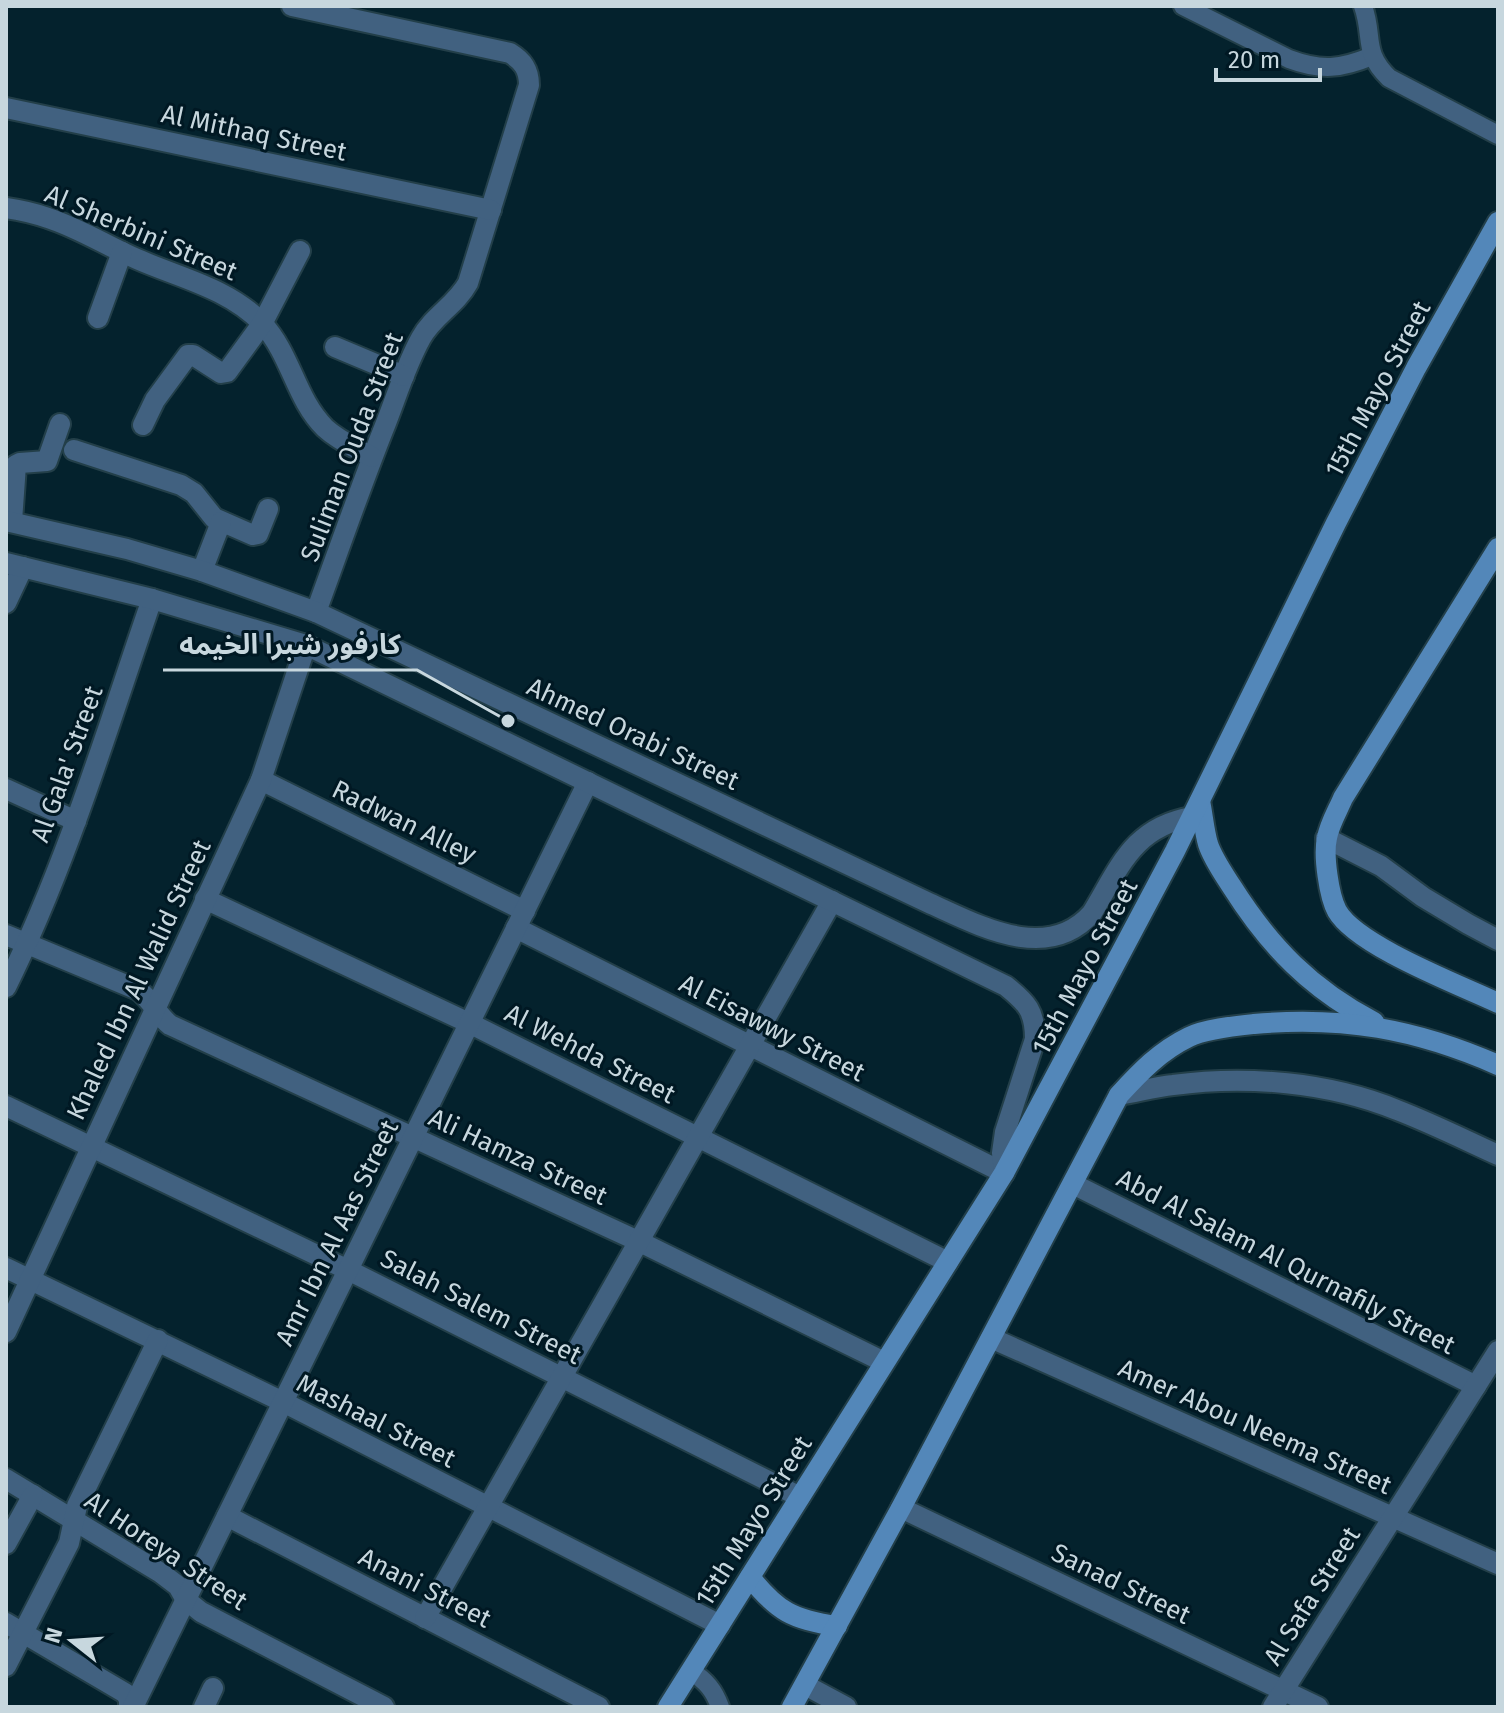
<svg xmlns="http://www.w3.org/2000/svg" width="1504" height="1713" font-family="'Fira Sans','Noto Sans Arabic',sans-serif">
	<rect width="100%" height="100%" fill="#04222d"/>
	<g fill="none" stroke-linecap="round" stroke-linejoin="round">
		<defs>
			<g id="service">
				<path d="M1183,6L1289,59C1321,71 1341,69 1372,56"/>
				<path d="M1363,6C1374,37 1362,52 1389,78L1498,135"/>
				<path d="M691,1671C706,1681 714,1690 720,1707"/>
			</g>
			<g id="minor">
				<path d="M292,6L510,53C523,61 529,70 529,85L468,283C456,305 433,316 421,338C406,365 397,395 386,423C361,485 339,549 316,612"/>
				<path d="M6,108L491,210"/>
				<path d="M6,208C20,210 34,213 48,218C79,228 107,246 137,259C180,278 228,288 262,323C292,356 295,398 325,428C339,441 356,448 372,457"/>
				<path d="M98,318L122,252"/>
				<path d="M335,347L404,376"/>
				<path d="M143,425L155,400L188,355H193L221,373L227,372L262,324L300,251"/>
				<path d="M74,450L181,485L194,493L214,518L253,535L258,534L268,509"/>
				<path d="M12,521L16,465L20,463L47,461L60,424"/>
				<path d="M202,571L221,522"/>
				<path d="M6,603L23,567"/>
				<path d="M261,780L525,911"/>
				<path d="M6,789L76,821"/>
				<path d="M1326,838L1381,866L1423,897L1468,924L1498,940"/>
				<path d="M205,899L469,1023L948,1262"/>
				<path d="M516,928L1004,1173"/>
				<path d="M6,935L138,990C152,1000 157,1015 170,1025L638,1241L884,1362"/>
				<path d="M6,987C67,864 107,729 152,599"/>
				<path d="M1119,1095C1137,1092 1155,1087 1173,1085C1246,1075 1329,1082 1397,1110C1431,1123 1465,1140 1498,1155"/>
				<path d="M6,1106L348,1270L800,1497"/>
				<path d="M1073,1184L1476,1386"/>
				<path d="M6,1268L283,1402L720,1625"/>
				<path d="M6,1332L261,780L306,645"/>
				<path d="M991,1338L1498,1564"/>
				<path d="M6,1479L161,1573L178,1586L186,1600L201,1612L384,1707"/>
				<path d="M901,1508L1318,1707"/>
				<path d="M227,1516L599,1707"/>
				<path d="M6,1544L33,1495"/>
				<path d="M425,1618L832,901"/>
				<path d="M6,1623L125,1693L129,1699V1707"/>
				<path d="M6,1666L69,1543L77,1506L158,1340"/>
				<path d="M805,1685L846,1707"/>
				<path d="M133,1707L588,782"/>
				<path d="M204,1707L213,1688"/>
				<path d="M1273,1707L1498,1351"/>
			</g>
			<g id="tertiary">
				<path d="M6,521L127,549L202,571L316,612L929,903C978,925 1047,964 1092,913C1120,867 1133,827 1192,817"/>
				<path d="M6,563L152,599L306,645L1006,986C1027,1003 1035,1011 1035,1039L1005,1132L1002,1153L1004,1173"/>
			</g>
			<g id="secondary">
				<path d="M1498,548L1343,798C1338,810 1329,825 1327,838C1323,855 1329,896 1337,911C1357,946 1460,985 1498,1003"/>
				<path d="M1200,801C1203,815 1204,830 1208,844C1213,859 1223,873 1232,887C1270,947 1311,989 1374,1022"/>
				<path d="M750,1577C777,1611 793,1620 837,1626"/>
				<path d="M668,1707L1004,1173L1175,851L1336,523L1416,368L1498,222"/>
				<path d="M792,1707L901,1508L1119,1095C1140,1072 1160,1051 1189,1037C1205,1029 1235,1026 1254,1024C1343,1016 1416,1029 1498,1065"/>
			</g>
		</defs>
		<use href="#service" stroke="#233f49" stroke-width="22"/>
		<use href="#minor" stroke="#233f49" stroke-width="24"/>
		<use href="#tertiary" stroke="#233f49" stroke-width="24"/>
		<use href="#secondary" stroke="#233f49" stroke-width="24"/>
		<use href="#service" stroke="#416180" stroke-width="18"/>
		<use href="#minor" stroke="#416180" stroke-width="20"/>
		<use href="#tertiary" stroke="#416180" stroke-width="20"/>
		<use href="#secondary" stroke="#5387b9" stroke-width="20"/>
	</g>
	<g text-anchor="middle" dominant-baseline="central" stroke-width="6" stroke-linejoin="round" paint-order="stroke">
		<g font-size="26" fill="#c7d7de" stroke="#001823">
			<text transform="translate(254 133) rotate(12)">Al Mithaq Street</text>
			<text transform="translate(141 233) rotate(23)">Al Sherbini Street</text>
			<text transform="translate(1378 389) rotate(-62)">15th Mayo Street</text>
			<text transform="translate(352 447) rotate(-69)">Suliman Ouda Street</text>
			<text transform="translate(633 734) rotate(25)">Ahmed Orabi Street</text>
			<text transform="translate(67 764) rotate(-70)">Al Gala' Street</text>
			<text transform="translate(404 822) rotate(26)">Radwan Alley</text>
			<text transform="translate(1085 967) rotate(-62)">15th Mayo Street</text>
			<text transform="translate(139 980) rotate(-65)">Khaled Ibn Al Walid Street</text>
			<text transform="translate(772 1028) rotate(27)">Al Eisawwy Street</text>
			<text transform="translate(590 1054) rotate(27)">Al Wehda Street</text>
			<text transform="translate(518 1157) rotate(25)">Ali Hamza Street</text>
			<text transform="translate(337 1233) rotate(-64)">Amr Ibn Al Aas Street</text>
			<text transform="translate(1286 1262) rotate(27)">Abd Al Salam Al Qurnafily Street</text>
			<text transform="translate(481 1307) rotate(27)">Salah Salem Street</text>
			<text transform="translate(376 1421) rotate(27)">Mashaal Street</text>
			<text transform="translate(1255 1427) rotate(24)">Amer Abou Neema Street</text>
			<text transform="translate(754 1521) rotate(-58)">15th Mayo Street</text>
			<text transform="translate(166 1551) rotate(34)">Al Horeya Street</text>
			<text transform="translate(1121 1584) rotate(26)">Sanad Street</text>
			<text transform="translate(425 1588) rotate(27)">Anani Street</text>
			<text transform="translate(1312 1596) rotate(-58)">Al Safa Street</text>
		</g>
	</g>
	<path fill="none" stroke="#c7d7de" stroke-width="3" d="M508 721L417 670H163"/>
	<circle fill="#c7d7de" stroke="#001823" stroke-width="3" cx="508" cy="721" r="8"/>
	<g font-size="28" text-anchor="middle" font-weight="bold" fill="#c7d7de" stroke="#001823" stroke-width="6" stroke-linejoin="round" paint-order="stroke">
		<text x="290" y="654">كارفور شبرا الخيمه</text>
	</g>
	<rect width="1504" height="1713" fill="none" stroke="#c7d7de" stroke-width="16"/>
	<g transform="translate(72 1641) rotate(287)" stroke="#001823" stroke-width="6" paint-order="stroke">
	<path d="M0-6L14 30L0 20L-14 30Z" fill="#c7d7de"/>
	<text y="-12" font-size="22" font-weight="bold" text-anchor="middle" fill="#c7d7de">N</text>
	</g>
	<path d="M1216 68v12h104v-12" fill="none" stroke="#c7d7de" stroke-width="4"/>
	<text x="1228" y="68" font-size="24" fill="#c7d7de" stroke="#001823" stroke-width="6" paint-order="stroke">20 m</text>
</svg>
